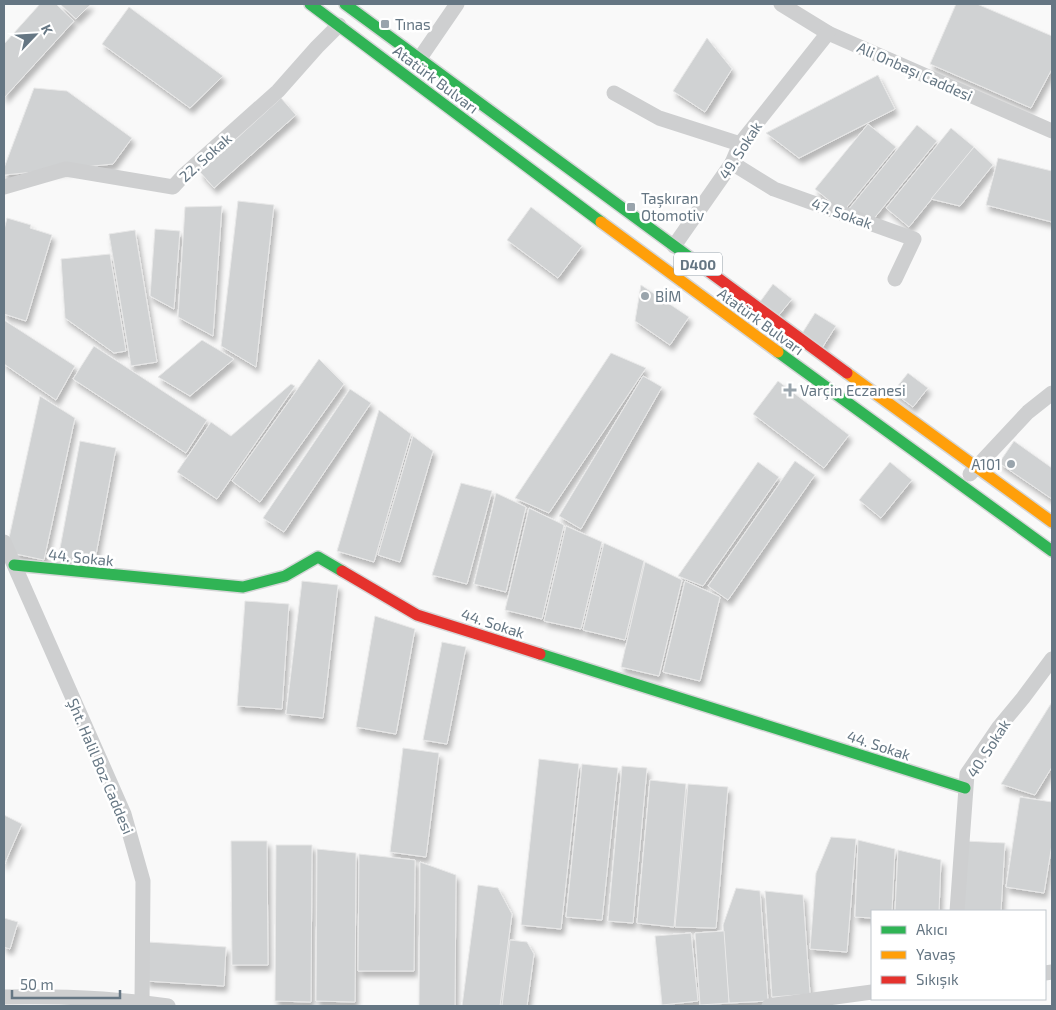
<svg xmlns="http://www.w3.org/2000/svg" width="1056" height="1010" font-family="'Exo 2',sans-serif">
	<defs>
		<filter id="shadow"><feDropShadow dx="3" dy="5.5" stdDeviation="2.5" flood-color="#0004"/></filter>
	</defs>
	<rect width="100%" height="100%" fill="#f9f9f9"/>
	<g fill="#d0d2d3" stroke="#e8e8e8" filter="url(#shadow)">
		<path d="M40,4H56L74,21L4,98V44Z"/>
		<path d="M60,4H91L76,19Z"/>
		<path d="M956,4H977L1052,36V69L1031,108L930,64Z"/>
		<path d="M129,7L223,76L190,108L102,44Z"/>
		<path d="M707,38L732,69L705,112L673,91Z"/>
		<path d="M878,75L895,109L799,158L766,133Z"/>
		<path d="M34,88L67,91L132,138L113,164L4,175V168Z"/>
		<path d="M281,98L296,115L214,188L200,172Z"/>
		<path d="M868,124L896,147L843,212L815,189Z"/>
		<path d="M917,125L937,141L872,221L848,210Z"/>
		<path d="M951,128L974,147L909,227L886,208Z"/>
		<path d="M974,147L993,165L960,206L931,199Z"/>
		<path d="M998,158L1052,171V222L986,205Z"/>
		<path d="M238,201L274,205L256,367L221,346Z"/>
		<path d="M222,206L213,336L178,317L185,207Z"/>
		<path d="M531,207L582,246L558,278L507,240Z"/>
		<path d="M7,218L31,225L30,228L52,235L26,321L4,314V230Z"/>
		<path d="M155,229L180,231L174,309L150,296Z"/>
		<path d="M135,230L157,362L131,366L109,234Z"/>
		<path d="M110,254L126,351L114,353L65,318L61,259Z"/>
		<path d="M773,284L792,299L775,320L757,306Z"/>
		<path d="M641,285L689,317L670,345L635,321Z"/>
		<path d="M815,313L836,326L822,348L801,335Z"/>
		<path d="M4,320L75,366L56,400L4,364Z"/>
		<path d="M202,340L234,359L190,396L158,377Z"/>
		<path d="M94,346L207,420L186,453L73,379Z"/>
		<path d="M611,353L646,368L549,513L515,498Z"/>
		<path d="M319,359L344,384L260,502L232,481Z"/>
		<path d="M908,373L928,388L913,407L893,392Z"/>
		<path d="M643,376L662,387L581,529L559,516Z"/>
		<path d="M778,381L849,435L824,468L753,414Z"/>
		<path d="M291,384L295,386L217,499L177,472L211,422L231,436Z"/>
		<path d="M350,389L371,403L284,532L263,518Z"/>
		<path d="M40,396L75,418L44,560L16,554L9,538Z"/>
		<path d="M379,410L411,434L374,562L337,551Z"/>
		<path d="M413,436L433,451L400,562L378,555Z"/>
		<path d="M80,441L116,448L94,565L58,559Z"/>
		<path d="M1014,441L1052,468V499L999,463Z"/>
		<path d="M795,461L815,475L728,600L708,586Z"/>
		<path d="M758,462L779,477L703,586L678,576Z"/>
		<path d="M890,462L912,480L881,518L859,500Z"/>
		<path d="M461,483L492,491L467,584L432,575Z"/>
		<path d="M496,493L526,507L506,592L474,584Z"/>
		<path d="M529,508L564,525L542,619L505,610Z"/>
		<path d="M566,526L602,542L581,629L544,621Z"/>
		<path d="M604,543L644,561L625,640L583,630Z"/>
		<path d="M645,562L682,580L659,676L621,667Z"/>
		<path d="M302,581L338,585L323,718L286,714Z"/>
		<path d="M685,581L720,597L700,681L663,672Z"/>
		<path d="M245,601L289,604L282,709L237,706Z"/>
		<path d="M375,616L415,629L396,734L356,727Z"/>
		<path d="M442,642L466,647L447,744L423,740Z"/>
		<path d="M1052,702V767L1035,795L1001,784Z"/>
		<path d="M403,748L439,753L426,857L390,852Z"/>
		<path d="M539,759L579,764L561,929L521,925Z"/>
		<path d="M582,764L618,768L602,920L566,917Z"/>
		<path d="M622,766L647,768L633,923L608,921Z"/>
		<path d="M650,780L686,784L674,927L637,923Z"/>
		<path d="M688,784L728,787L716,928L675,927Z"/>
		<path d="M1020,797L1052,802V844L1044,893L1006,887Z"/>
		<path d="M4,815L22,824L4,865Z"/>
		<path d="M831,837L856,839L847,952L810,949L816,873Z"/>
		<path d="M858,840L895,849L892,911H872V918L855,917Z"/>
		<path d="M231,841H267L268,965H232Z"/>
		<path d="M965,841L1005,843L1001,911H961Z"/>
		<path d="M276,845H312L311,1002L275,1001Z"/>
		<path d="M317,849L356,853L355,1002L316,1001Z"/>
		<path d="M898,850L941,860L939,911H895Z"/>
		<path d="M359,854L415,860L414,971H358Z"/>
		<path d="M420,862L456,875L455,1006H419Z"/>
		<path d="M478,885L498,888L512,914L500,1006H462Z"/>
		<path d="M736,888L760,891L768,1001L729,1003L723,925Z"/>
		<path d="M765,891L803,895L810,994L772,997Z"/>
		<path d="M4,918L18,922L10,949L4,947Z"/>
		<path d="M724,931L729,1003L700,1005L695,933Z"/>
		<path d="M691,933L698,1001L662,1005L655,936Z"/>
		<path d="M510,940L527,942L534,954L527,1006H502Z"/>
		<path d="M148,942L226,947L224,986L146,981Z"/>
	</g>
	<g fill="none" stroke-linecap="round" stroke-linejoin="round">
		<defs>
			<g id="fast">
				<path d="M310,4L601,222"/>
				<path d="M345,4L696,262"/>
				<path d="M778,352L1052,551"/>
				<path d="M14,565L243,587L285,576L318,557L342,571"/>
				<path d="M540,654L965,788"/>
			</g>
			<g id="slow">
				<path d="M601,222L778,352"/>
				<path d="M847,373L1052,522"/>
			</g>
			<g id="jam">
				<path d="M696,262L847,373"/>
				<path d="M342,571L417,615L540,654"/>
			</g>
		</defs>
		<use href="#fast" stroke="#d5d6d7" stroke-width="14"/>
		<use href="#slow" stroke="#d5d6d7" stroke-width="14"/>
		<use href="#jam" stroke="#d5d6d7" stroke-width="14"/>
		<g stroke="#cecfd0" stroke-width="15">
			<path d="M781,4L828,33L1052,131"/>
			<path d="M420,58L457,4"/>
			<path d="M614,93L659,118L740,144"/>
			<path d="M732,163L774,189L914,239L895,279"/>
			<path d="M4,187L66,169L173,187L184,175L278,91L317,47L339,25"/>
			<path d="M674,246L732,163L740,144L828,33"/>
			<path d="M970,474L1028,412L1052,393"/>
			<path d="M4,542L124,814L143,881L142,1002"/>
			<path d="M957,911L967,774L999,727L1023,698L1052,659"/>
			<path d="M1045,973L1052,972"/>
			<path d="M4,997C57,996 115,998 168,1006"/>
			<path d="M769,1006L872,992"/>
		</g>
		<use href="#fast" stroke="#30b455" stroke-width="11"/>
		<use href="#slow" stroke="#ff9f0a" stroke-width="11"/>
		<use href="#jam" stroke="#e5322d" stroke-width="11"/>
	</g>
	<g fill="#99a4ac" stroke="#fff" stroke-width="2">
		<rect x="380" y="19" width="10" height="10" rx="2.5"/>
		<rect x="626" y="202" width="10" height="10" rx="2.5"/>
		<circle cx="645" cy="296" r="5"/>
		<path d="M787.5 382.5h5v5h5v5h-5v5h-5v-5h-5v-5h5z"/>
		<circle cx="1011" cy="464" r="5"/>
	</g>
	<g text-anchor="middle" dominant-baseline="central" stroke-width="5" stroke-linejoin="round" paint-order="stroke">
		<rect fill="#fff" stroke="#939fa8" stroke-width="1" x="674" y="252.5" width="48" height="23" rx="4"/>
		<g font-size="14" font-weight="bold" fill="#657683">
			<text x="698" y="264">D400</text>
		</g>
		<g font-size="15" fill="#657683" stroke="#fff" text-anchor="start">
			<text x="395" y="24">Tınas</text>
			<text x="641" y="198">Taşkıran<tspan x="641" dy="17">Otomotiv</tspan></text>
			<text x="655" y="296">BİM</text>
			<text x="800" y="390">Varçin Eczanesi</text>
			<text x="1001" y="464" text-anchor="end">A101</text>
		</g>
		<g font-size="15" fill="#657683" stroke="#fff">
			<text transform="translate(915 71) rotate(24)">Ali Onbaşı Caddesi</text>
			<text transform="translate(436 79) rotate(37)">Atatürk Bulvarı</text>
			<text transform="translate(740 150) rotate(-57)">49. Sokak</text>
			<text transform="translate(205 157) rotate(-42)">22. Sokak</text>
			<text transform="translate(842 213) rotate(20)">47. Sokak</text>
			<text transform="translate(761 321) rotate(36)">Atatürk Bulvarı</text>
			<text transform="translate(81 557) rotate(6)">44. Sokak</text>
			<text transform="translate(493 623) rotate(18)">44. Sokak</text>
			<text transform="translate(879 745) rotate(18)">44. Sokak</text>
			<text transform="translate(988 748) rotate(-57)">40. Sokak</text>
			<text transform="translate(101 766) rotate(67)">Şht. Halil Boz Caddesi</text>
		</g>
	</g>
	<rect width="1056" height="1010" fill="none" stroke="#657683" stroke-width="10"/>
	<rect x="871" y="910" width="175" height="90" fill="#ffffff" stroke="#c1c8cd"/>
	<rect x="881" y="926" width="25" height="8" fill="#30b455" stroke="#c1c8cd"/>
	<text x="916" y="935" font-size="15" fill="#657683">Akıcı</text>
	<rect x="881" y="951" width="25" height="8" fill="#ff9f0a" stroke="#c1c8cd"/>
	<text x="916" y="960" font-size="15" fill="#657683">Yavaş</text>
	<rect x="881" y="976" width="25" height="8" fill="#e5322d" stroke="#c1c8cd"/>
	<text x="916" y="985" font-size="15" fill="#657683">Sıkışık</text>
	<g transform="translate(35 35) rotate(65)" stroke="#ffffff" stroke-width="4" paint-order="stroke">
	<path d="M0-4L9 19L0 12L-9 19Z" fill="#657683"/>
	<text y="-8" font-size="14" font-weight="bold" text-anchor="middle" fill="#657683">K</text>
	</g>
	<path d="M12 990v8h108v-8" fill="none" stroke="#657683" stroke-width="2.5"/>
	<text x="20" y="990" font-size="15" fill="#657683" stroke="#ffffff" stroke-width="4" paint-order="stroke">50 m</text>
</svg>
